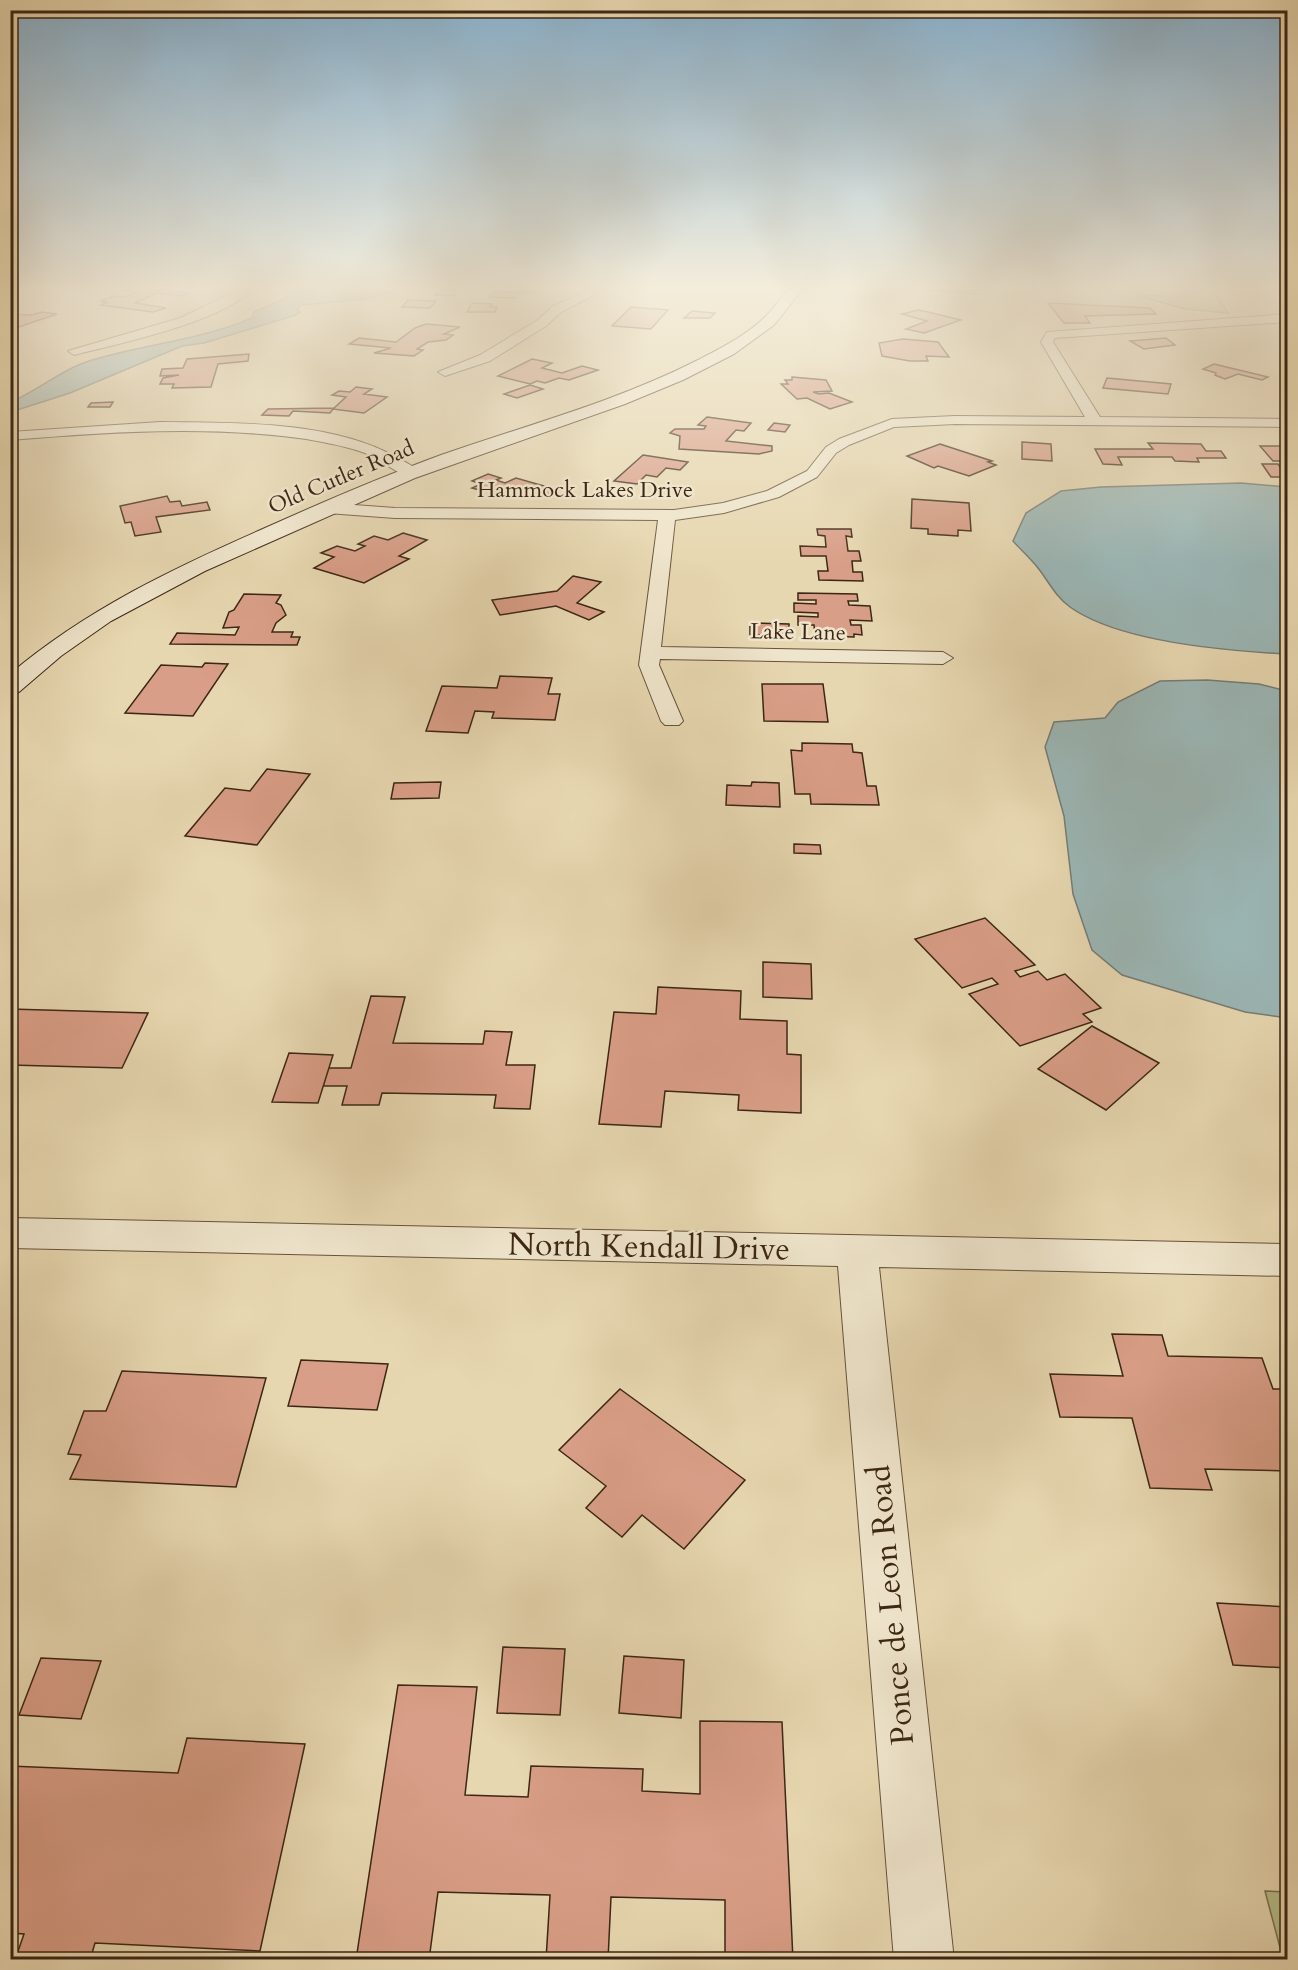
<svg xmlns="http://www.w3.org/2000/svg" width="1298" height="1970" font-family="Cardo,serif">
	<rect width="100%" height="100%" fill="#e7d7b0"/>
	<filter id="stains"><feTurbulence type="fractalNoise" baseFrequency=".00333" numOctaves="4"/><feColorMatrix values="0 0 0 0 .2 0 0 0 0 .09 0 0 0 0 .02 0 0 0 .5 -.17"/></filter>
	<radialGradient id="worn" r=".72"><stop offset=".6" stop-color="#630" stop-opacity="0"/><stop offset="1" stop-color="#630" stop-opacity=".3"/></radialGradient>
	<g fill="#b6be8b" stroke="#797250" stroke-width="1.5">
		<path d="M1177,290H1213L1228,313L1185,309L1139,296L1168,294Z"/>
		<path d="M1265,1891L1287,1892V1959H1283Z"/>
	</g>
	<g fill="#9bb7b6" stroke="#757d75" stroke-width="1.5">
		<path d="M303,290H402L368,299L301,305L297,309L300,312L296,315L204,343L182,346L70,393L11,412V402C39,390 62,369 92,360C145,344 201,340 252,318L254,312Z"/>
		<path d="M1241,483L1287,487V654C1228,651 1119,642 1070,607C1055,596 1049,582 1038,568C1031,559 1021,550 1013,541L1026,513L1061,491L1101,487Z"/>
		<path d="M1207,680L1259,684L1287,691V1018L1245,1012L1122,975L1092,950L1073,894L1064,816L1045,747L1054,722L1105,718L1118,702L1160,681Z"/>
	</g>
	<g fill="#d99e87" stroke="#3c2714" stroke-width="1.5">
		<path d="M122,290H171L189,293L181,296L157,293L135,303L166,308L153,312L101,305L107,302L100,301L115,296L124,297L137,292Z"/>
		<path d="M440,290H458L453,296L435,295Z"/>
		<path d="M516,290H536L533,293H517L515,298L489,297L493,292H515Z"/>
		<path d="M923,290H983L981,294Z"/>
		<path d="M408,300L436,301L430,308L402,307Z"/>
		<path d="M472,303L492,304L490,307H497L495,312H467Z"/>
		<path d="M1048,303L1150,308L1156,314L1085,316L1090,323H1064Z"/>
		<path d="M631,307L668,310L651,329L612,326Z"/>
		<path d="M918,310L928,312L961,320L924,333L906,329L927,321L902,314Z"/>
		<path d="M692,311L715,313L710,318H684Z"/>
		<path d="M42,312L57,314L10,330V314L32,315Z"/>
		<path d="M426,324L460,327L444,334L453,335L446,340L428,342L417,349L423,350L414,356L374,353L391,348L349,344L359,338L396,342L415,328Z"/>
		<path d="M1166,338L1175,345L1144,349L1130,341Z"/>
		<path d="M903,339L938,342L949,357L926,356L928,361H910L882,356L879,343Z"/>
		<path d="M249,354L248,361L218,364L211,387L172,388L174,384H160L163,378L179,375L160,376L162,369L183,368L187,359Z"/>
		<path d="M532,359L552,363L542,368L562,373L582,366L598,370L569,380L559,378L545,383L537,381L530,384L498,376Z"/>
		<path d="M1214,364L1268,377L1262,380L1238,374L1225,379L1215,375L1216,373L1203,369Z"/>
		<path d="M792,377L826,380L832,391L813,392L819,394L829,393L852,402L830,409L807,398L797,399L781,384H788L785,380H792Z"/>
		<path d="M1107,378L1171,384L1168,394L1103,388Z"/>
		<path d="M530,385L543,389L517,398L504,394Z"/>
		<path d="M356,387L372,389L364,394L387,397L364,413L333,409L330,413L293,411L289,416L262,415L268,409L334,408L346,397L332,395L339,391L350,392Z"/>
		<path d="M113,402L110,407H88L91,403Z"/>
		<path d="M707,417L751,423L744,431L736,430L726,441L772,446V451L759,454L679,449L680,436L670,433L675,429H704L706,426L698,425Z"/>
		<path d="M774,423L790,425L785,432L768,430Z"/>
		<path d="M1022,442L1051,444L1052,461L1022,459Z"/>
		<path d="M1148,443L1201,444L1206,451H1221L1226,458H1197L1199,462L1175,461L1172,457H1118L1122,465L1103,464L1095,449H1153Z"/>
		<path d="M940,444L992,461L988,462L996,465L969,476L938,466L934,468L907,456Z"/>
		<path d="M1260,446H1282L1288,451V461H1273Z"/>
		<path d="M643,455L688,462L680,470L666,468L657,477L646,475L637,484L614,481Z"/>
		<path d="M1262,464H1278L1288,477H1271Z"/>
		<path d="M488,474L501,478L496,480L505,483L516,478L558,490L542,498L513,489L507,492L492,487L483,491L472,488L481,484L472,481Z"/>
		<path d="M167,496L170,502L180,501L182,506L207,502L210,510L156,517L161,532L135,536L131,522L125,523L120,506Z"/>
		<path d="M912,499L969,503L971,531L958,530V536L928,534V529L911,528Z"/>
		<path d="M817,529H851L852,537L846,536L848,551H859L861,561H852L853,572H862L863,581L819,580L818,571H828L826,556H801L800,546L826,547L825,536L818,535Z"/>
		<path d="M403,533L427,540L399,556L409,559L364,583L314,568L334,557L321,553L337,546L355,551L365,546L358,544L374,536L388,540Z"/>
		<path d="M573,576L601,582L577,603L604,612L589,620L556,606L500,615L492,600L557,591Z"/>
		<path d="M798,593L857,594L858,601H848L849,605L870,606L872,621L850,620L851,625H861L862,635L854,634V637L815,636L814,625H798V616L818,617V613L794,612V603L816,604V600H798Z"/>
		<path d="M244,594L281,595L276,603L281,605L286,615L276,623L272,632H293L291,637H300L297,645L170,644L177,633L235,635L239,627L223,628L229,612L234,610Z"/>
		<path d="M750,623L789,624V636L750,635Z"/>
		<path d="M205,663L228,664L193,716L125,713L161,665L202,667Z"/>
		<path d="M500,676L552,678L548,694H560L555,720L492,718L494,712L475,711L468,733L426,731L442,686L497,688Z"/>
		<path d="M762,684H823L828,722L764,721Z"/>
		<path d="M802,743L852,744L853,752L862,753L867,786H876L879,805L811,804L810,794H795L791,750L802,751Z"/>
		<path d="M267,769L310,774L257,845L185,836L225,788L250,791Z"/>
		<path d="M441,782L439,798L391,799L394,783Z"/>
		<path d="M752,782L779,783L780,807L726,805L727,785L751,786Z"/>
		<path d="M794,844L820,845L821,854L794,853Z"/>
		<path d="M985,918L1035,965L1015,971L1020,977L1038,971L1047,980L1065,974L1101,1008L1083,1014L1092,1022L1020,1046L969,994L998,984L992,978L962,988L915,939Z"/>
		<path d="M763,962L811,964L812,999L763,997Z"/>
		<path d="M658,987L741,991L740,1019L787,1021V1054L801,1055V1113L738,1110L739,1095L665,1091L661,1127L599,1124L614,1012L656,1014Z"/>
		<path d="M371,996L405,997L393,1043L483,1044L485,1031L512,1032L506,1065H535L530,1109L494,1108L496,1095L382,1093L379,1105H342L347,1086H323L328,1068H351Z"/>
		<path d="M10,1009L148,1013L122,1068L10,1065Z"/>
		<path d="M1092,1026L1159,1063L1106,1110L1038,1069Z"/>
		<path d="M289,1053L333,1055L318,1103L272,1102Z"/>
		<path d="M1112,1334L1162,1335L1168,1356L1262,1358L1273,1389H1285L1288,1396V1471L1205,1469L1212,1490L1150,1488L1132,1418L1060,1417L1050,1374L1123,1376Z"/>
		<path d="M301,1360L388,1364L377,1410L288,1406Z"/>
		<path d="M122,1371L266,1378L236,1487L70,1479L81,1455L68,1454L84,1411H106Z"/>
		<path d="M620,1389L745,1480L684,1549L642,1515L622,1537L586,1508L606,1486L559,1450Z"/>
		<path d="M1217,1603L1288,1607V1668L1233,1665Z"/>
		<path d="M503,1647L565,1649L560,1715L497,1713Z"/>
		<path d="M624,1656L684,1660L681,1718L619,1713Z"/>
		<path d="M41,1658L101,1661L81,1719L19,1715Z"/>
		<path d="M398,1685L477,1687L465,1795L528,1797L531,1766L643,1769L642,1791L700,1794V1721L782,1722L793,1960H725V1900L611,1897L608,1960H546L550,1895L438,1892L429,1960H356Z"/>
		<path d="M187,1738L305,1744L260,1951L95,1943L90,1960H15L24,1934L10,1933V1766L178,1773Z"/>
	</g>
	<g fill="none" stroke-linecap="round" stroke-linejoin="round">
		<defs>
			<g id="minor">
				<path d="M239,290H252C221,322 118,344 74,355L68,351L180,318Z"/>
				<path d="M590,290H604L561,312L546,326L490,361L445,376L438,372L480,355L538,320L553,306Z"/>
				<path d="M1288,314V322L1055,338L1053,342L1100,417L1288,419V427L955,424L894,427L849,445L836,453L817,477L779,497L724,513L675,520L661,647L943,652L953,658L943,664L660,659L659,665L683,721L679,725H665L661,721L639,665L658,520L395,518L327,513L319,508L327,503L395,508L674,510L723,503L767,491L807,471L826,447L839,439L892,419L955,416L1085,417L1041,342L1047,332Z"/>
				<path d="M160,422C234,423 329,420 396,457C403,461 413,465 419,472L416,475C401,479 385,462 372,456C352,447 327,443 306,439C208,425 108,432 10,440V432Z"/>
			</g>
			<path id="tertiary" d="M10,1218L1288,1244V1276L879,1267L954,1960H894L838,1266L10,1248Z"/>
			<path id="secondary" d="M788,290H802L774,325L734,354L683,380L625,404L415,478L205,571L111,621L61,656L19,692L10,694V674C87,609 174,568 265,528C323,502 381,477 441,455C527,425 615,402 696,361C719,349 746,336 765,317C773,309 780,299 788,290Z"/>
		</defs>
		<use href="#minor" stroke="#67533b" stroke-width="2"/>
		<use href="#tertiary" stroke="#67533b" stroke-width="2"/>
		<use href="#secondary" stroke="#3c2714" stroke-width="2"/>
		<use href="#minor" fill="#efe5cc" fill-rule="evenodd"/>
		<use href="#tertiary" fill="#efe5cc" fill-rule="evenodd"/>
		<use href="#secondary" fill="#efe5cc" fill-rule="evenodd"/>
	</g>
	<linearGradient id="sky" x2="0" y2="1"><stop stop-color="#89b5d4"/><stop offset="0.51" stop-color="#f4eddb"/><stop offset="1" stop-color="#f4eddb" stop-opacity="0"/></linearGradient>
	<rect width="1298" height="565" fill="url(#sky)"/>
	<g text-anchor="middle" dominant-baseline="central" stroke-width="5" stroke-linejoin="round" paint-order="stroke">
		<g font-size="22" fill="#3c2714" stroke="#efe5cc">
			<text transform="translate(341 477) rotate(-23)">Old Cutler Road</text>
			<text x="585" y="490">Hammock Lakes Drive</text>
			<text transform="translate(798 632) rotate(1)">Lake Lane</text>
		</g>
		<g font-size="32" fill="#3c2714" stroke="#efe5cc">
			<text transform="translate(649 1247) rotate(1)">North Kendall Drive</text>
			<text transform="translate(891 1605) rotate(-95)">Ponce de Leon Road</text>
		</g>
	</g>
	<rect width="1298" height="1970" fill="none" stroke="#e7d7b0" stroke-width="36"/>
	<rect x="12" y="12" width="1274" height="1946" fill="none" stroke="#3c2714" stroke-width="3"/>
	<rect x="18" y="18" width="1262" height="1934" fill="none" stroke="#3c2714" stroke-width="1.5"/>
	<rect width="100%" height="100%" filter="url(#stains)"/>
	<rect width="100%" height="100%" fill="url(#worn)"/>
</svg>
